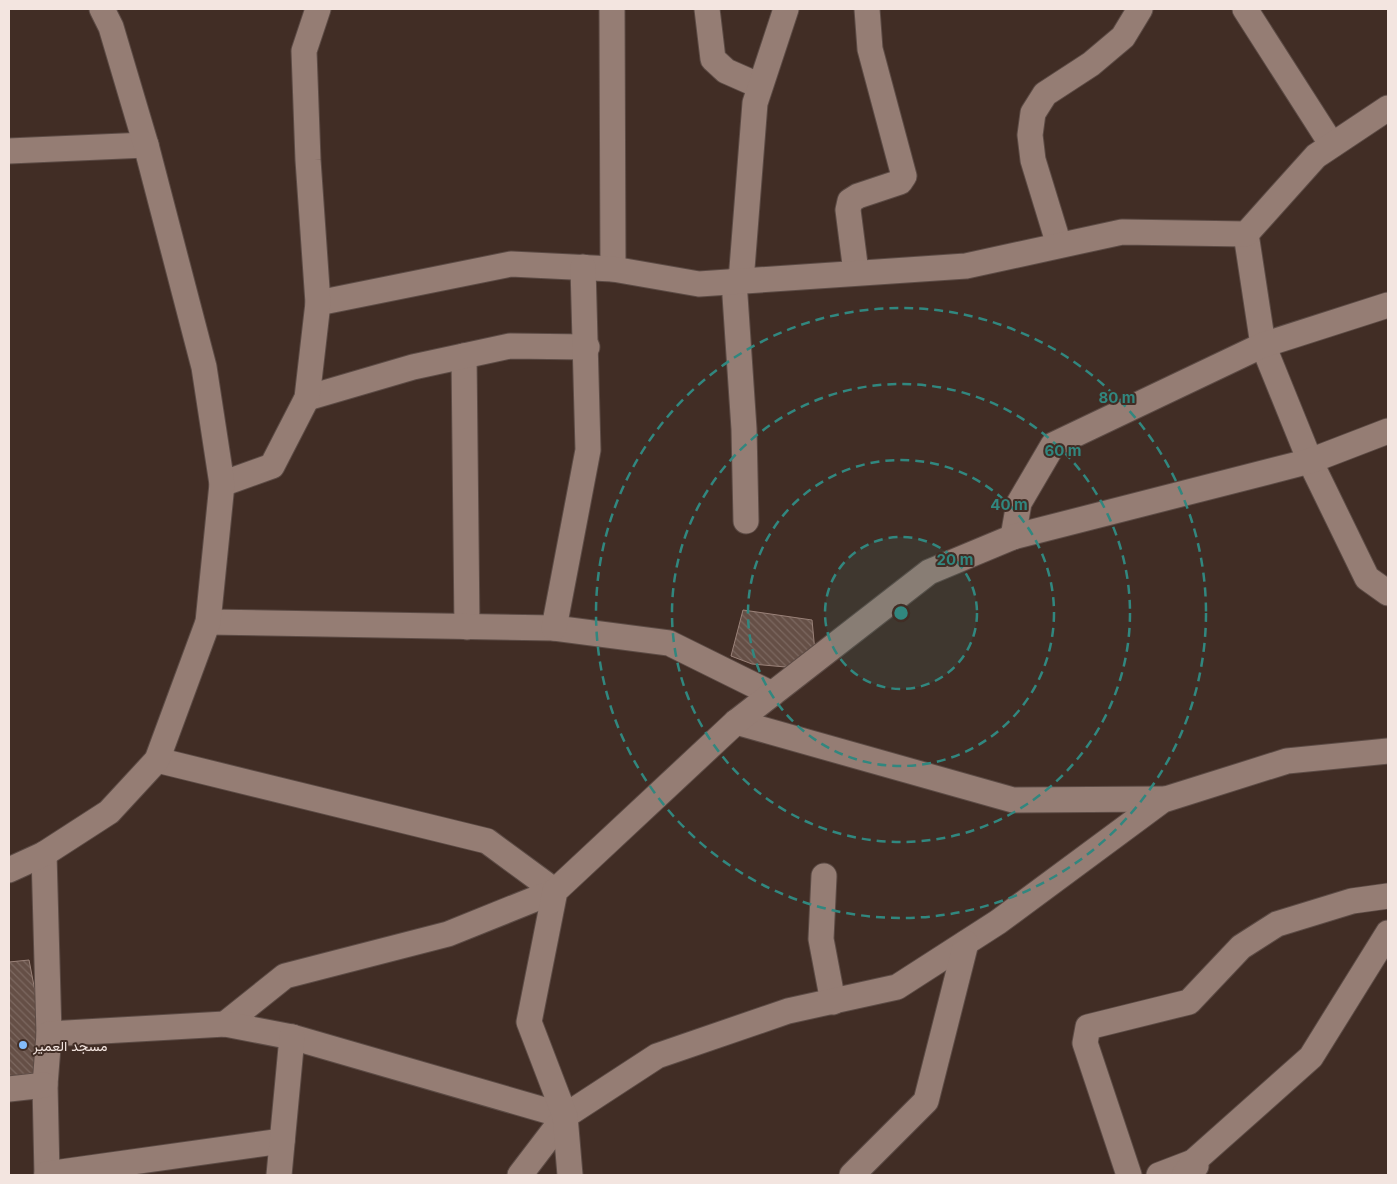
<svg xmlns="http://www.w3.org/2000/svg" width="1397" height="1184" font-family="Inter,Vazirmatn,sans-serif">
	<defs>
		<pattern id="building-back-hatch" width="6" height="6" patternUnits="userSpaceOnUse" patternTransform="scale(1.25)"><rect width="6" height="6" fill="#654f46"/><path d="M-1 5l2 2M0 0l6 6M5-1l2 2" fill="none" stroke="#7c6860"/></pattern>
	</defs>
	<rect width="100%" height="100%" fill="#412d25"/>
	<g fill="url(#building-back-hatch)" stroke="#9a8279">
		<path d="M743,610L812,620L815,652L797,668L752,664L731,656Z"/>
		<path d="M29,960L40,1017L34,1073L9,1077V962Z"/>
	</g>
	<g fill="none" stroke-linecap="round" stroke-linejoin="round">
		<defs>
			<g id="street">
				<path d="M612,9L613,269"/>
				<path d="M707,9L713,59L726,71L760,86"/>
				<path d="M1245,9L1332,145"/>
				<path d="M9,151L146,145"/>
				<path d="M1246,234L1263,345L1310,461L1367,578L1388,593"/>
				<path d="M1059,245L1033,160L1030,135L1033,113L1045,94L1091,64L1123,37L1140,9"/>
				<path d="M856,272L848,210L850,201L858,196L900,182L904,176L870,49L867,9"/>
				<path d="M734,281L744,429L746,521"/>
				<path d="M741,281L755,103L786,9"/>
				<path d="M318,303L511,264L613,269L699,284L966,266L1122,232L1246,234L1316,156L1388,108"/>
				<path d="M464,356L467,627"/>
				<path d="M307,398L413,367L510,346L587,347"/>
				<path d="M222,484L272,466L307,398L318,303L308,160L304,51L318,9"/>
				<path d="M1013,537L1019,503L1053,445L1263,345L1388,305"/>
				<path d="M208,622L554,628L669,643L772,694"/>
				<path d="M554,628L588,450L583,267"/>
				<path d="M736,722L1013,800L1164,799"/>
				<path d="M157,760L487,841L555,891"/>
				<path d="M44,854L49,1034L45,1085L47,1175"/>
				<path d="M9,870L44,854L109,812L157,760L208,622L222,484L204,367L146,145L111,27L102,9"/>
				<path d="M824,876L821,939L833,1002"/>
				<path d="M225,1024L285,976L448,934L555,891"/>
				<path d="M49,1034L225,1024L292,1037L565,1116"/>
				<path d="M9,1089L45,1085"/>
				<path d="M47,1174L282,1141"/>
				<path d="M279,1175L292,1037"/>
				<path d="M520,1175L565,1116L657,1056L788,1011L897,987L998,922L1163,800L1287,761L1388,751"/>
				<path d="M570,1175L565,1116L529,1022L555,891L736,722L929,572L1013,537L1310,461L1388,431"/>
				<path d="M852,1175L926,1101L966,943"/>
				<path d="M1129,1175L1085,1043L1088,1027L1189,1002L1241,947L1277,924L1352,901L1388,896"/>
				<path d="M1159,1175L1193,1162L1196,1166"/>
				<path d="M1184,1175L1193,1162L1311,1057L1388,933"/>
			</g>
		</defs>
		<use href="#street" stroke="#5c4b45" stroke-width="27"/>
		<use href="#street" stroke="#957d74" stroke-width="25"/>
	</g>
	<circle cx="901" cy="613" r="76" fill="#31877f" fill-opacity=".12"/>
	<g fill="none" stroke="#31877f" stroke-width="2.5" stroke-dasharray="9 6">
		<circle cx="901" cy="613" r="76"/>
		<circle cx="901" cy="613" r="153"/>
		<circle cx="901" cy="613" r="229"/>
		<circle cx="901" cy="613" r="305"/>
	</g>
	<circle fill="#84bcfb" stroke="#412d25" stroke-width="2" cx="23" cy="1045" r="5"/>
	<g text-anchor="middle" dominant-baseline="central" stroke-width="4" stroke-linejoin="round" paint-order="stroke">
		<g font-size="14" fill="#f3e5e0" stroke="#412d25" text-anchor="start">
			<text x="33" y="1045">مسجد العمير</text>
		</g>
	</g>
	<circle cx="901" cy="613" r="8" fill="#31877f" stroke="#412d25" stroke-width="2.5"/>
	<g font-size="15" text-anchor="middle" font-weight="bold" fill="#31877f" stroke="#412d25" stroke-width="4" stroke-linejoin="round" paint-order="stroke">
		<text x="1117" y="403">80 m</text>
		<text x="1063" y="456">60 m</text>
		<text x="1009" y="510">40 m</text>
		<text x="955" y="565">20 m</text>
	</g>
	<rect width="1397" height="1184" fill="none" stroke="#f3e5e0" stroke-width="20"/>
</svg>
